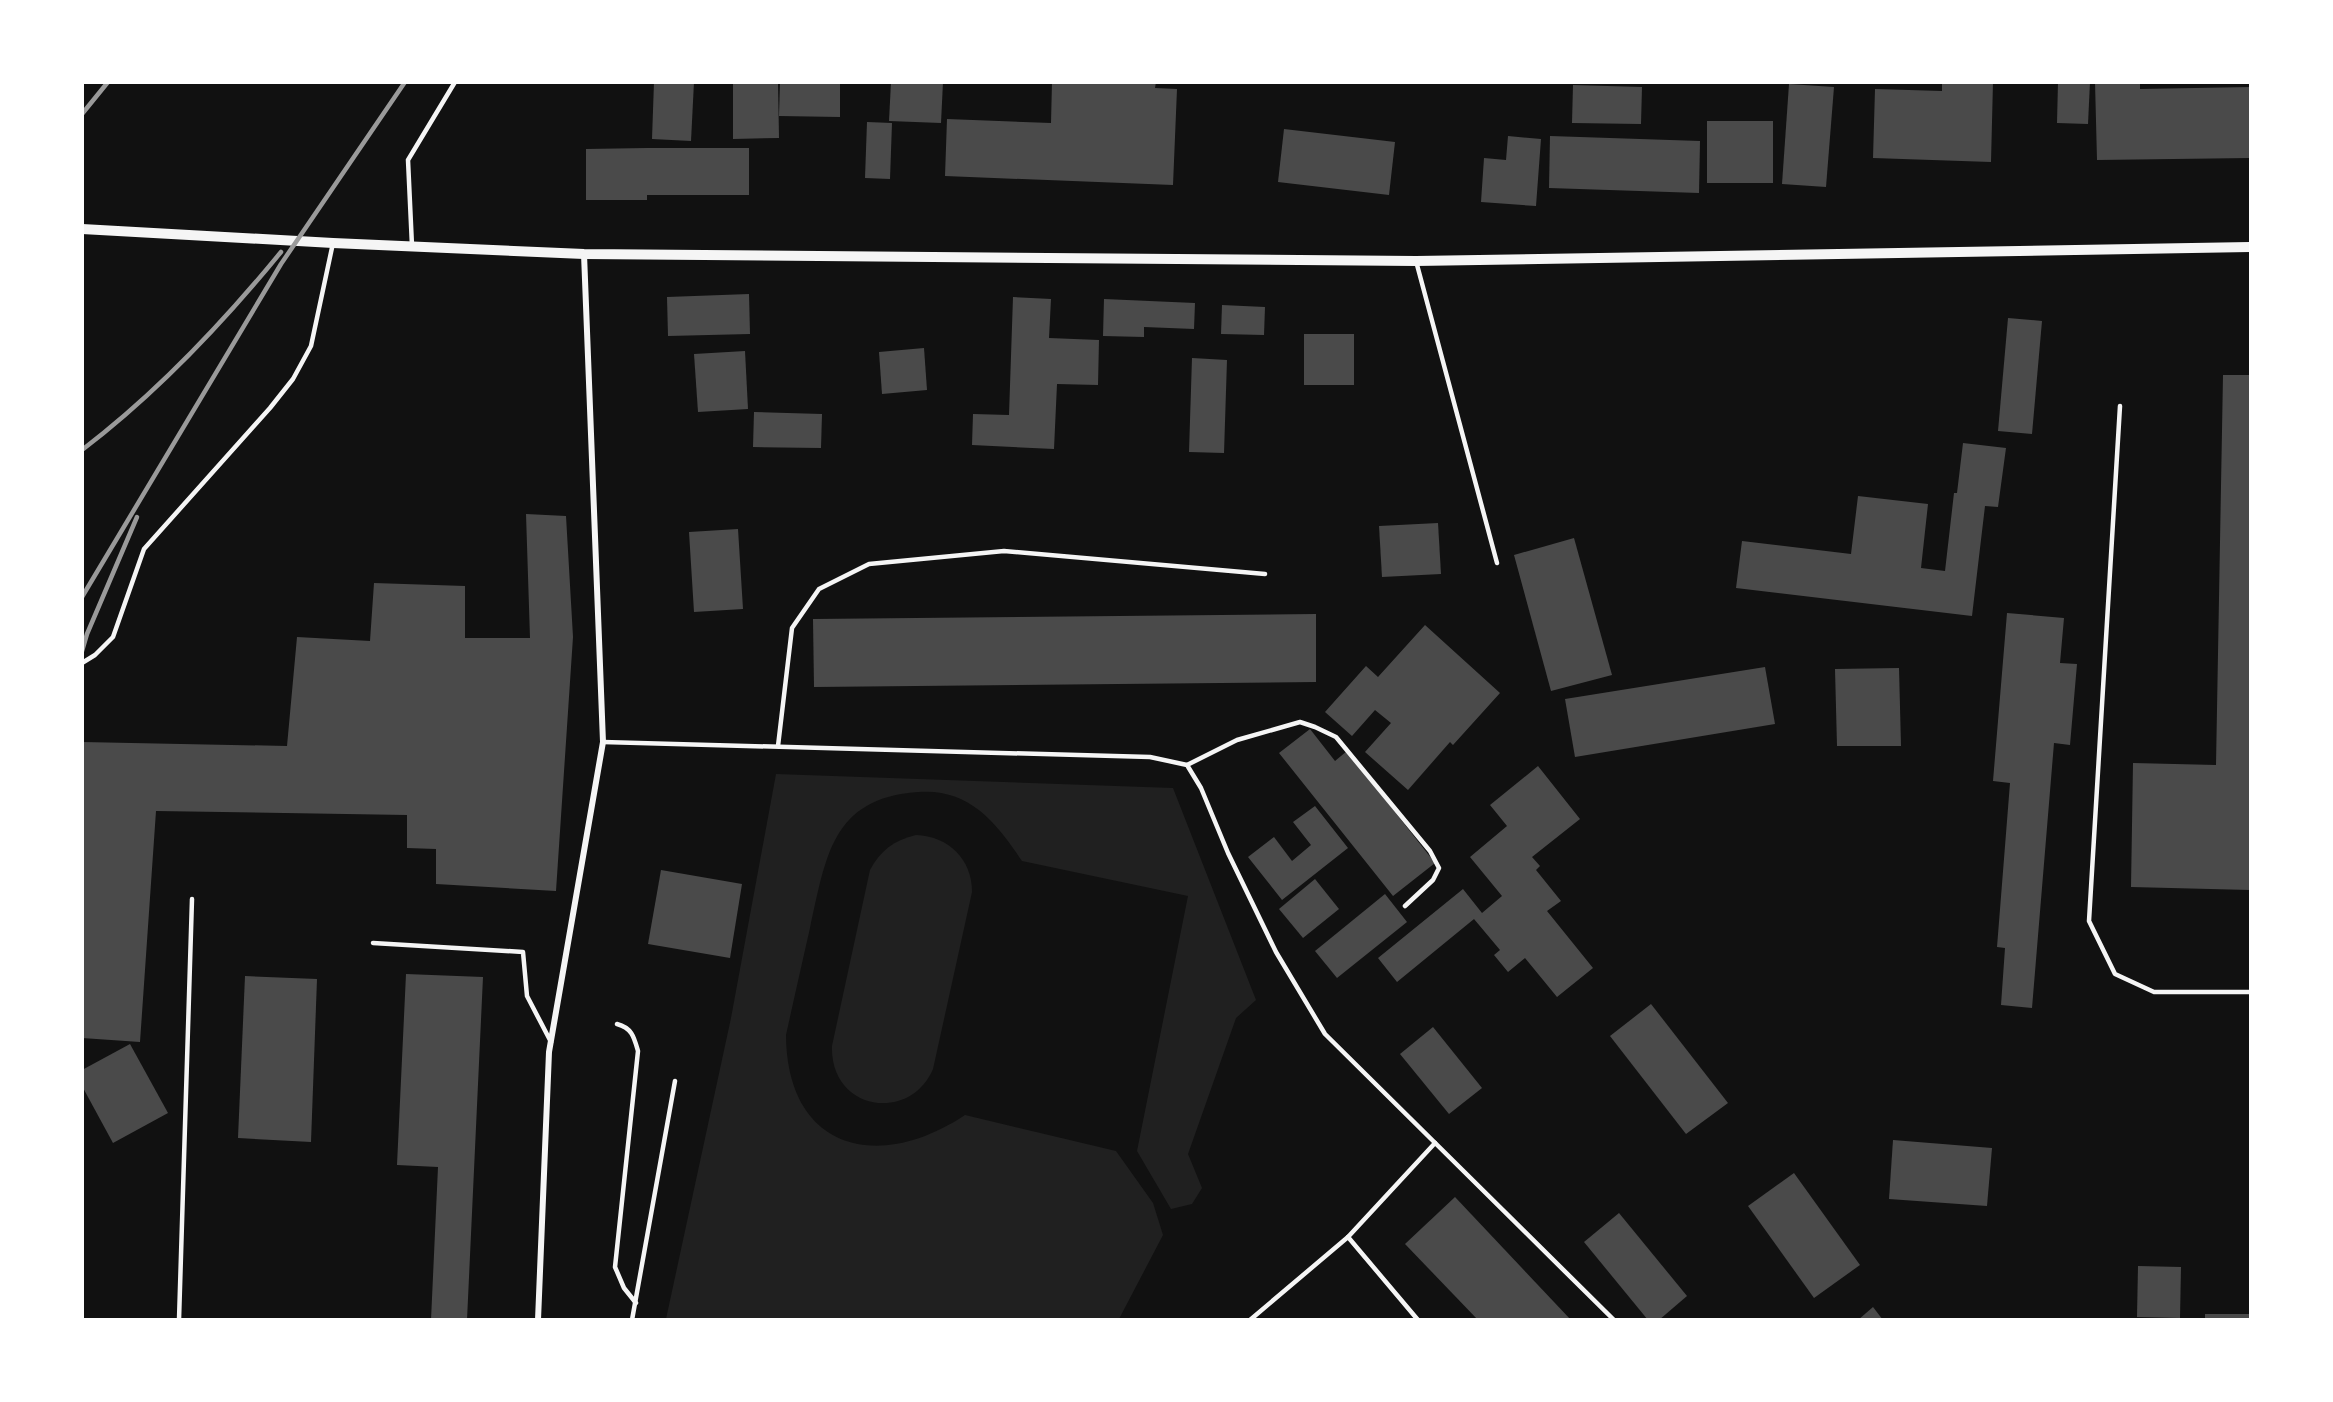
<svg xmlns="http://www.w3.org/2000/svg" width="2333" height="1402" font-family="Quicksand,sans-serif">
	<rect width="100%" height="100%" fill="#111"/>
	<g fill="#202020">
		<path d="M776,774L1173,788L1256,1000L1236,1018L1188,1154L1202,1188L1192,1204L1171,1209L1137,1151L1188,896L1022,861C996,822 969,788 918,792C831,798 826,858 810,928C802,963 794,999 786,1035C787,1150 878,1173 965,1115L1116,1151L1153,1203L1163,1235L1119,1319H666L731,1018Z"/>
		<path d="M916,835C948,836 972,859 972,892L933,1069C910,1123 830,1111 832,1046L870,870C880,851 894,840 916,835Z"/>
	</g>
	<g fill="#4a4a4a">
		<path d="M654,82H694L691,141L652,139Z"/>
		<path d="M733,82H778L779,138L733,139Z"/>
		<path d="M780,82H840V117L779,116Z"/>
		<path d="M891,82H943L941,123L889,121Z"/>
		<path d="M1052,82H1156L1155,88L1177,89L1173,185L945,176L947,119L1051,123Z"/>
		<path d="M1942,82H1993L1991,162L1873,158L1875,89L1942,91Z"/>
		<path d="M2058,82H2090L2088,124L2057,123Z"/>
		<path d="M2095,82H2140V89L2250,87V158L2097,160Z"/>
		<path d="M1789,84L1834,87L1826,187L1782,184Z"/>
		<path d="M1573,85L1642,87L1641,124L1572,123Z"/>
		<rect x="1707" y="121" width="66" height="62"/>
		<path d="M867,122L892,123L890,179L865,178Z"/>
		<path d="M1284,129L1395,142L1389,195L1278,182Z"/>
		<path d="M1508,136L1541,139L1536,206L1481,202L1484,158L1506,160Z"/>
		<path d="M1550,136L1700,141L1699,193L1549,188Z"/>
		<path d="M647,148H749V195H647V200H586V149Z"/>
		<path d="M749,294L750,334L668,336L667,297Z"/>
		<path d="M1013,297L1051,299L1049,338L1099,340L1098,385L1057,384L1054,449L972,445L973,414L1009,415Z"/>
		<path d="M1104,299L1195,303L1194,329L1144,327V337L1103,336Z"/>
		<path d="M1222,305L1265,307L1264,335L1221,334Z"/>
		<path d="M2008,318L2042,321L2032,434L1998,431Z"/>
		<rect x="1304" y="334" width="50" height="51"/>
		<path d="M924,348L927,390L882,394L879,352Z"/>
		<path d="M745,351L748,409L698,412L694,354Z"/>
		<path d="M1192,358L1227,360L1224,453L1189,452Z"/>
		<path d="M2223,375H2250V890L2131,887L2133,763L2216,765Z"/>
		<path d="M754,412L822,414L821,448L753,447Z"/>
		<path d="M1963,443L2006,448L1998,507L1985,506L1972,616L1736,588L1742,541L1851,554L1858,496L1928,504L1921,568L1945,571L1954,493H1957Z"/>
		<path d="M526,514L566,516L573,637L556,891L436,884V849L407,848V815L156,811L140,1042L82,1038V742L287,746L297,637L370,641L374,583L465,586V638H530Z"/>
		<path d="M1438,523L1441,574L1382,577L1379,526Z"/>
		<path d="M738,529L743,609L694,612L689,532Z"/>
		<path d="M1574,538L1612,675L1551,691L1514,555Z"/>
		<path d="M2007,613L2064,618L2060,663L2077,664L2070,745L2054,743L2032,1008L2001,1005L2005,948L1997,947L2010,783L1993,781Z"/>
		<path d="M1316,614V682L814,687L813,619Z"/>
		<path d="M1425,625L1500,693L1453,745L1450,742L1408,790L1365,752L1391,723L1375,710L1352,736L1325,712L1366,666L1378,677Z"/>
		<path d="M1765,667L1775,724L1575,757L1565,699Z"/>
		<path d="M1899,668L1901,746H1837L1835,669Z"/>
		<path d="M1310,729L1335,761L1347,751L1435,863L1393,896L1279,753Z"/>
		<path d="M1538,766L1580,819L1532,857L1540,866L1536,870L1561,901L1547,911L1593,968L1557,997L1525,958L1508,972L1494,955L1500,950L1474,919L1397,982L1378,958L1463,889L1482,913L1502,896L1470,857L1507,826L1490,805Z"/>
		<path d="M1315,806L1348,848L1282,900L1248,857L1274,837L1292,861L1311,845L1293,822Z"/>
		<path d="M661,870L742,884L730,958L648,944Z"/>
		<path d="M1315,879L1339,909L1303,938L1279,909Z"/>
		<path d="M1385,894L1407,922L1337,978L1315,951Z"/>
		<path d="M406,974L483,977L467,1320H431L438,1167L397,1165Z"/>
		<path d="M245,976L317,979L311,1142L238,1138Z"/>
		<path d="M1651,1004L1728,1103L1686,1134L1610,1036Z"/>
		<path d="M1433,1027L1482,1088L1449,1114L1400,1054Z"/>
		<path d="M130,1044L168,1113L113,1143L82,1086V1070Z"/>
		<path d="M1893,1140L1992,1148L1987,1206L1889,1199Z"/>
		<path d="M1794,1173L1860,1265L1814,1298L1748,1206Z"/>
		<path d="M1455,1197L1571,1320H1478L1405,1244Z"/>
		<path d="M1619,1213L1687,1296L1659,1320H1648L1584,1242Z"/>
		<path d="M2138,1266L2181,1267L2180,1318L2137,1317Z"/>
		<path d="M1873,1307L1883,1320H1858Z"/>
		<rect x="2205" y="1314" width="45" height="6"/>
	</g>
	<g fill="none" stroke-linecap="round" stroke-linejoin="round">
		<g stroke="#f5f5f5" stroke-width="4.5">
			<path d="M412,246L408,160L455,82"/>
			<path d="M1416,261L1497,563"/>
			<path d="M2120,406L2089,921L2115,974L2154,992H2250"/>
			<path d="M82,663L95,655L113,637L144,549L270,408L293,379L311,346L333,243"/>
			<path d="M603,742L1150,757L1187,765L1201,788L1228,853L1276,952L1325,1034L1614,1320"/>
			<path d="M778,746L792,628L819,589L869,564L1004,551L1265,574"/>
			<path d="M1187,765L1237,740L1300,722L1315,727L1336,737L1430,851L1439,868L1433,880L1405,906"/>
			<path d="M373,943L523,952L527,996L551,1042"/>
			<path d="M617,1024C632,1028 634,1037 638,1051L615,1267L624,1288L636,1303"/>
			<path d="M1348,1237L1418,1320"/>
			<path d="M179,1320L192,899"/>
			<path d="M632,1320L675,1081"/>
			<path d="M1250,1320L1348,1237L1435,1143"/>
		</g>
		<path stroke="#f5f5f5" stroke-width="6" d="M538,1320L549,1052L603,742L584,254"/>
		<path stroke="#f5f5f5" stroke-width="10" d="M82,229L333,243L584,254L1416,261L2250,247"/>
		<g stroke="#9a9a9a" stroke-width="4.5">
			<path d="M82,114L108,82"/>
			<path d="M82,450C157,393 222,324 281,252"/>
			<path d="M82,597L281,264L405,82"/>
			<path d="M82,651L87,634L137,517"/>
		</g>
	</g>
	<rect width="2333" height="1402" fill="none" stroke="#ffffff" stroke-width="168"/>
</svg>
